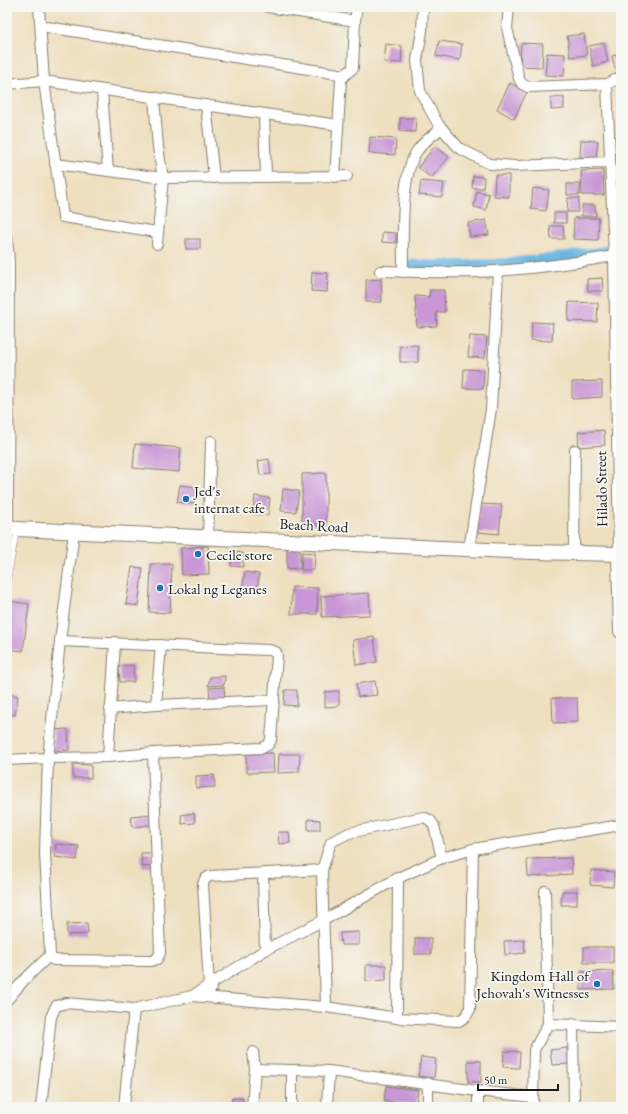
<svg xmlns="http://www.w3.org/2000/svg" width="628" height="1114" font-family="'EB Garamond',serif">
	<rect width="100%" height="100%" fill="#f6f6f2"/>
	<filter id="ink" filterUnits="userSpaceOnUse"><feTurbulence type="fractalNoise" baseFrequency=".025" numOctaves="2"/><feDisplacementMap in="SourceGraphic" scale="8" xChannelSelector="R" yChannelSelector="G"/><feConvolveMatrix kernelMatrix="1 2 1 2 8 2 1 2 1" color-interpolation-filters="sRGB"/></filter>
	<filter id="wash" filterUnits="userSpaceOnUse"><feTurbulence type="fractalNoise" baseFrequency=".012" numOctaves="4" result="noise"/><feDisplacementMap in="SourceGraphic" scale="16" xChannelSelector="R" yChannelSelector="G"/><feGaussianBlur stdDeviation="0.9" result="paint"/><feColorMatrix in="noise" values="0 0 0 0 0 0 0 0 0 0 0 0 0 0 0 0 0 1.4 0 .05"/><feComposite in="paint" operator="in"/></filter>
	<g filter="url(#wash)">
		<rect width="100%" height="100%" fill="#eedfbf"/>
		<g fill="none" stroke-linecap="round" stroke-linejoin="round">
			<g stroke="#67b5e1" stroke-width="11">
				<path d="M620,249L621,248"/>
				<path d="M407,265C438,266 468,266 499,264C535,262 572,256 608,251"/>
			</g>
		</g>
		<g id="blocks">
			<g fill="#c997d5">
				<path d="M584,34L587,55L570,57L567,36Z"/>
				<path d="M439,41L462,44L460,60L436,56Z"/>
				<path d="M521,43L543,44L542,67L520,66Z"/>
				<path d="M604,43L608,62L593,66L589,46Z"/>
				<path d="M386,44L402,46L401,63L384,62Z"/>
				<path d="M547,53L565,54L564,76L545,75Z"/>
				<path d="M620,54L621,67L615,69L612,56Z"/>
				<path d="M618,80H621V99H620Z"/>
				<path d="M510,83L527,92L514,119L497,109Z"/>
				<path d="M564,97V109L551,110V98Z"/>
				<path d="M400,118H416L415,132L400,131Z"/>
				<path d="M370,137L396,139L395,155L369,153Z"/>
				<path d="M581,140L598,141L596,158L580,157Z"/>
				<path d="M435,146L449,157L431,178L418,167Z"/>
				<path d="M603,170L604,195H582L581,171Z"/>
				<path d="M495,175H509V197L494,196Z"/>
				<path d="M473,176L484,177L483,188H472Z"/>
				<path d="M619,179H621V196H620Z"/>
				<path d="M421,181L444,183L442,197L419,195Z"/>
				<rect x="567" y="184" width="13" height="11"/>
				<path d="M533,188L549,190L546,211L531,209Z"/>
				<path d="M477,191L489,194L486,210L474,207Z"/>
				<path d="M568,198H579L578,212H567Z"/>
				<path d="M582,205H595L596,216H582Z"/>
				<rect x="554" y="213" width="12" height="10"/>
				<path d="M574,218H599L598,240L573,239Z"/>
				<path d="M486,220L489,235L470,237L468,223Z"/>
				<path d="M550,226H563L564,239H551Z"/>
				<path d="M382,232L396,233V243L382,242Z"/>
				<rect x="186" y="239" width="14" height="10"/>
				<path d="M312,272L328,273L327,292L311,291Z"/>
				<path d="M602,278L603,291H588L587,279Z"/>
				<path d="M381,279L382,302H366V280Z"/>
				<path d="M430,290H444L445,312H436L437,326L417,327L415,296L429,297Z"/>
				<path d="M569,302L598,303L597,322L568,321Z"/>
				<path d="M532,322L553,323L552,341L531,340Z"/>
				<path d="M470,336L487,337L485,358L468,357Z"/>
				<path d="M418,345V362H400V346Z"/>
				<path d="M464,369L484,370L483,389L463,388Z"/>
				<path d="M602,381V397L572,399V382Z"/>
				<path d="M604,430L605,445L579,447L578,432Z"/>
				<path d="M135,444L181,448L179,472L133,468Z"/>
				<path d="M269,459L271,474L260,475L258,461Z"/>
				<path d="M326,473V524H302V474Z"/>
				<path d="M180,485L196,487L194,504L177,502Z"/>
				<path d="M283,489L299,491L296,512L281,511Z"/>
				<path d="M255,496L270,498L268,515L253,514Z"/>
				<path d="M480,504L502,505L499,534L477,532Z"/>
				<path d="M208,546L209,574L182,575L181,548Z"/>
				<path d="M287,548H300V569L287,568Z"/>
				<path d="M232,552L243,553V567L231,566Z"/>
				<path d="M302,552L315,553L314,570H301Z"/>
				<path d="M151,564H172L170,613L149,612Z"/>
				<path d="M132,567L143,568L138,606L126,604Z"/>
				<path d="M245,572L259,574L257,592L242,590Z"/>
				<path d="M292,587L318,588L317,614H291Z"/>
				<path d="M369,593L370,615L322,617L321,596Z"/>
				<path d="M8,601L29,604L23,651L7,649V611Z"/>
				<path d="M374,637L377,662L356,665L353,640Z"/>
				<path d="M133,665L134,682H120L119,666Z"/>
				<path d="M225,676L224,685L208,686L210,677Z"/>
				<path d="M375,681L377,695L358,697L356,684Z"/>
				<path d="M224,687L225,698L210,699L209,688Z"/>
				<path d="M285,690H297V706L284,705Z"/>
				<path d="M339,691V706L325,707V692Z"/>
				<path d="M7,694L18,696L15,715L7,714Z"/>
				<path d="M552,698H577L578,722L553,723Z"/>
				<path d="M68,729L69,750L54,751L53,730Z"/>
				<path d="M273,753L274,772L247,773L246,754Z"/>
				<path d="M279,754H300L299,772L278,773Z"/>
				<path d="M73,764L91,765V778H73Z"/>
				<path d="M214,775L215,787L196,788V776Z"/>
				<path d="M194,813L195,823L182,824L181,815Z"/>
				<path d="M152,814V825L132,827L131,816Z"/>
				<path d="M308,819L320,820V830H308Z"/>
				<path d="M278,832H289L290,843L279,844Z"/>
				<path d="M56,844L79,846L77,860L55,857Z"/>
				<path d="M141,853H152L153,866L142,867Z"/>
				<path d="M571,858L572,874L528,877L527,859Z"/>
				<path d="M591,870L614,872L613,887L590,885Z"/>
				<path d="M562,891H577V905H561Z"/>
				<path d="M87,923L88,934L67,935V924Z"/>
				<path d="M359,932V945H341L340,933Z"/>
				<rect x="415" y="938" width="16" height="16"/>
				<path d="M524,940L525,953L505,955L504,941Z"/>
				<rect x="584" y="947" width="29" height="16"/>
				<path d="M366,965H386V980L366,981Z"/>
				<path d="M613,971L614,989L581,990V972Z"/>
				<path d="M567,1048L569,1064L552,1065L550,1050Z"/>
				<path d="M504,1051L520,1052L519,1068L503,1067Z"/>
				<path d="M421,1057L436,1059L434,1078L418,1076Z"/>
				<rect x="468" y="1061" width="13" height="21"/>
				<path d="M386,1086L418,1090L416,1105L384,1101Z"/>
				<path d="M232,1098H243V1107H231Z"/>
			</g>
		</g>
	</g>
	<g filter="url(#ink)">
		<use href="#blocks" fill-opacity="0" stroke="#857e6e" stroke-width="1"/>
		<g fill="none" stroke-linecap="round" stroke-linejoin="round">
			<defs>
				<path id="lane" d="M7,583L17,530"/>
				<g id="street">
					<path d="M39,7L44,81L63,217L157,232"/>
					<path d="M268,7L355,21"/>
					<path d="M423,7L422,31L417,60L420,91L438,124L459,148L490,164L515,166L610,162"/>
					<path d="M509,7L507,28L519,79L522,84L528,87L607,84L621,77"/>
					<path d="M41,26L345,75"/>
					<path d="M7,84L44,81L338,125"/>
					<path d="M607,84L614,256L619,554"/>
					<path d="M102,91L108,171"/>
					<path d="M154,97L158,147L163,178L157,244"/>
					<path d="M206,105L214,178"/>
					<path d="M264,114L266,177"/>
					<path d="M55,164L163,178L347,176"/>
					<path d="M335,177L341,80L345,75L353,68L355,21L357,7"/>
					<path d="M7,238L9,261L8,526"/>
					<path d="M380,271C412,272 445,273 477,272C523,270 569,264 614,256"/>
					<path d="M403,272C403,242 400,175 417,151C424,141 432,135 442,128"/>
					<path d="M74,532L60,641L48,758L45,852L50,955L51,958L54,960L151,961L157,959L160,953L153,753"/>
					<path d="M208,538L211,441"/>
					<path d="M469,549L491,409L498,271"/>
					<path d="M574,552L575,450"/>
					<path d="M156,705L161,645"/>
					<path d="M110,709L156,705L274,700"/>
					<path d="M108,757L115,642"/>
					<path d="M7,760L48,758L108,757L153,753L262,748L268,745L271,740L277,655L276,652L269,650L60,641"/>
					<path d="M322,870L326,1007"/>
					<path d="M263,873L265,950"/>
					<path d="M211,989L209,985L203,884L205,879L210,876L322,870L331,842L349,833L423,817L430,820L434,826L442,858"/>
					<path d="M192,996L326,1007L397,1018L459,1021L466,1016L470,1009L473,849"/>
					<path d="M7,1000L24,980L50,955"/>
					<path d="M397,1018L398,878"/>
					<path d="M548,1024L621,1027"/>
					<path d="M573,1024L574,1107"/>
					<path d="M253,1052L255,1069"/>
					<path d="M478,1091V1107"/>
					<path d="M41,1107L51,1017L56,1006L66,1003L134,1009"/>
					<path d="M124,1107L134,1009L192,996L265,950L324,920L398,878L442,858L473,849L621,825"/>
					<path d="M252,1107L255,1069L329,1071L478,1091L533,1097"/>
					<path d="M292,1107V1070"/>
					<path d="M327,1107L329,1071"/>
					<path d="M428,1107V1083"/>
					<path d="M533,1107L534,1050L548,1024L545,891"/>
				</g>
				<path id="secondary" d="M7,526L17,529L533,552L619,554L621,631"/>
			</defs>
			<use href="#lane" stroke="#857e6e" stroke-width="6"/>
			<use href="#street" stroke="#857e6e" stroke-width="12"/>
			<use href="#secondary" stroke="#857e6e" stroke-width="16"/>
			<use href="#lane" stroke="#fff" stroke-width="5"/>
			<use href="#street" stroke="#fff" stroke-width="10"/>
			<use href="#secondary" stroke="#fff" stroke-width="14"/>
		</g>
	</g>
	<g fill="#1f6fb2" stroke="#f6f6f2" stroke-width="1.5">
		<circle cx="186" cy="499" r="4"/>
		<circle cx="198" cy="554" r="4"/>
		<circle cx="160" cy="588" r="4"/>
		<circle cx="597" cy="984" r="4"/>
	</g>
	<g text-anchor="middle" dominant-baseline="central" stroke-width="3.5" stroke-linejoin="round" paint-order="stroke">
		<g font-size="15" fill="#1c1c1c" stroke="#f6f6f2">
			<text transform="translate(601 489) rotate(-91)">Hilado Street</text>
			<text transform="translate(314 525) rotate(3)">Beach Road</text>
		</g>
		<g font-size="15" fill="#1c1c1c" stroke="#f6f6f2" text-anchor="start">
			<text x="194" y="490">Jed's<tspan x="194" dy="17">internat cafe</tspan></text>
			<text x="206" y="554">Cecile store</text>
			<text x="168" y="588">Lokal ng Leganes</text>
			<text x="589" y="975" text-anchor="end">Kingdom Hall of<tspan x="589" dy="17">Jehovah's Witnesses</tspan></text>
		</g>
	</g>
	<rect width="628" height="1114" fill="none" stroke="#f6f6f2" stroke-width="24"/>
	<path d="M478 1084v6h80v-6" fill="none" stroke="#1c1c1c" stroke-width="2"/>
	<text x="484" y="1084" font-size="12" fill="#1c1c1c" stroke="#f6f6f2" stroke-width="3" paint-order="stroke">50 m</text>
</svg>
